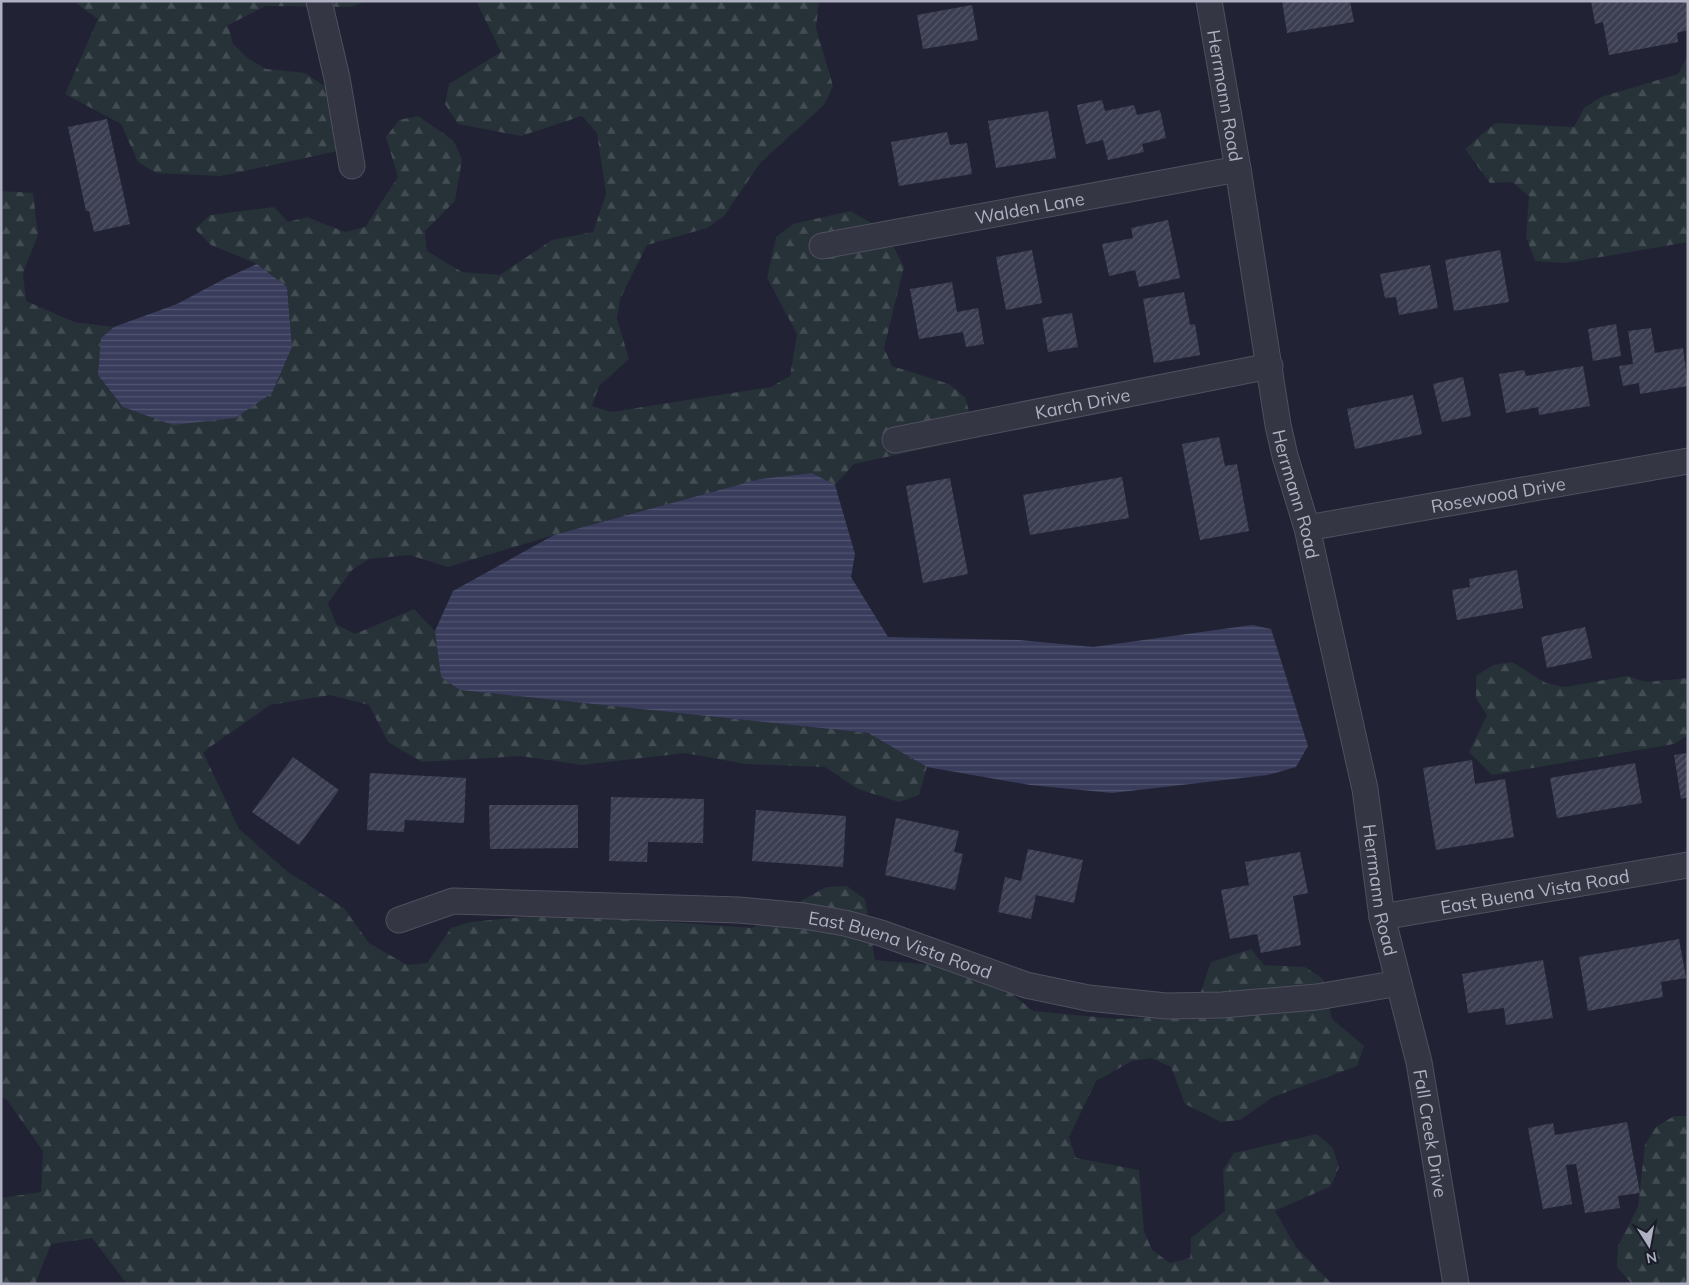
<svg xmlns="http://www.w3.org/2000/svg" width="1689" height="1285" font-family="Mulish,sans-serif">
	<defs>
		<pattern id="forest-firs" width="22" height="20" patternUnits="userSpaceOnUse" patternTransform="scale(1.25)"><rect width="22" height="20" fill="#263138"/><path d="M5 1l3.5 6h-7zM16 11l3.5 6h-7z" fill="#434c53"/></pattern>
		<pattern id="water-rules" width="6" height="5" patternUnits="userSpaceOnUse" patternTransform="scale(1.25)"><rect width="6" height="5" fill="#393c5b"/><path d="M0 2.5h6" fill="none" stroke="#535671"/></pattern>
		<pattern id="building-hatch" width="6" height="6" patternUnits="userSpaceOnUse" patternTransform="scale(1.25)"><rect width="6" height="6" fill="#3b3d51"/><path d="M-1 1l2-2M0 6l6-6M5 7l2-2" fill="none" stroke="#555668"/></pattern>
	</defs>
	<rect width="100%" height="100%" fill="#212334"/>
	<g fill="url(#forest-firs)">
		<path d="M73,1H367L351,7L266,6L228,25L233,44L248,58L266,69L305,73L338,95L347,149L221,176L156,173L138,162L121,124L65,94L98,19Z"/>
		<path d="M476,1H819L816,28L833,86L824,105L760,163L724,216L707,228L647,245L620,299L617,319L629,359L599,386L592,406L611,412L771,387L790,376L797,334L767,278L776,237L793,224L850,211L885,231L904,267L884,348L892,366L949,384L965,397L970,415L961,435L942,445L854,464L835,485L812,473L760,479L554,535L448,567L409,555L369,559L352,570L328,603L336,624L355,634L414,609L435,631L441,677L460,690L868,733L927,767L919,795L899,802L858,789L825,767L746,764L685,753L582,765L521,756L422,762L388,742L369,705L330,695L270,705L203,752L239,829L288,872L344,908L369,943L407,965L427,963L451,928L471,922L557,914L752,928L826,887L847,886L865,899L875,960L981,969L1033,1011L1117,1019L1182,1016L1197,1002L1211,962L1251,949L1264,965L1305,967L1323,979L1332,1019L1364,1046L1357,1066L1273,1097L1240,1120L1221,1122L1185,1104L1171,1067L1151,1058L1132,1061L1096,1081L1069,1137L1076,1158L1139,1170L1144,1231L1152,1250L1170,1263L1190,1258L1191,1238L1225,1211L1223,1170L1234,1153L1317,1134L1333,1148L1339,1167L1331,1186L1275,1211L1296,1247L1332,1284H127L92,1238L51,1244L36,1282L37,1284H1V1198L41,1192L43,1151L7,1100L1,1096V191L33,193L38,235L23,273L26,301L74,322L114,327L101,338L272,393L292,347L287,287L257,264L211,245L195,229L210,215L274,207L288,222L307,217L345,232L365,227L398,177L386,137L399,120L418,116L453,140L462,159L455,201L425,231L427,251L462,272L500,275L552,240L593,232L606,194L597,133L582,116L521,136L458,124L445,104L449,84L501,52Z"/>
		<path d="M1688,55V242L1566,263L1535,261L1526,237L1529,196L1512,182L1490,183L1465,149L1495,123L1574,127L1584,108L1601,97L1678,74Z"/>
		<path d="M1512,662L1546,683L1565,687L1627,676L1646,682L1688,678V735L1674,744L1492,775L1469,752L1487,715L1476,698V676L1493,665Z"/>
		<path d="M1674,1116H1688V1284H1632L1617,1267L1618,1246L1638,1207L1645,1145L1656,1127Z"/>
	</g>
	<g fill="url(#water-rules)">
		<path d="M257,264L287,287L292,347L272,393L235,418L173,425L123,407L98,375L101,338L114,327L177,304L226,278Z"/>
		<path d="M812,473L835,485L855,554L851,577L888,637L1019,640L1093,647L1252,625L1271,629L1308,746L1296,767L1268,775L1112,793L1030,785L927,767L868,733L460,690L441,677L435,631L453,591L554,535L760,479Z"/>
	</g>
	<g fill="url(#building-hatch)">
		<path d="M1282,1H1350L1354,22L1287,33Z"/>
		<path d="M1591,1H1688V30L1677,33L1678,42L1609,55L1603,22L1595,24Z"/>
		<path d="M972,5L978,40L923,49L917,15Z"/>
		<path d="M1102,100L1105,111L1134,105L1137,115L1160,110L1166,138L1142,144L1144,152L1108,160L1103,140L1086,144L1077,105Z"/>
		<path d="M1048,111L1056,158L996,168L988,121Z"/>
		<path d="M107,119L130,224L94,232L89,211H86L68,127Z"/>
		<path d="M947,132L950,145L967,143L972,174L899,186L891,142Z"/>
		<path d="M1168,220L1180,278L1139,287L1135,270L1109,276L1102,244L1133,238L1131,228Z"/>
		<path d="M1032,250L1042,303L1006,310L996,257Z"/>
		<path d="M1500,250L1509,302L1454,311L1445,260Z"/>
		<path d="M1430,265L1438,308L1399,315L1396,297L1385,298L1380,274Z"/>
		<path d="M952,282L957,312L978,308L984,344L966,347L963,332L919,339L910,289Z"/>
		<path d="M1184,292L1190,325L1195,324L1200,355L1154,363L1143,299Z"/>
		<path d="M1072,313L1078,347L1048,352L1042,318Z"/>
		<path d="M1616,324L1621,356L1593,361L1588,329Z"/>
		<path d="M1651,328L1655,353L1683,348L1688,386L1640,394L1639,383L1623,386L1619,366L1633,364L1628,331Z"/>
		<path d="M1583,366L1590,406L1539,415L1538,407L1506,413L1499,374L1524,370L1526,376Z"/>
		<path d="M1463,377L1471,416L1442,422L1433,384Z"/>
		<path d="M1413,395L1422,434L1355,449L1347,409Z"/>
		<path d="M1219,437L1225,466L1237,464L1249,531L1200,540L1182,444Z"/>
		<path d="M1122,477L1129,518L1030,535L1023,495Z"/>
		<path d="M950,478L968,574L923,583L906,486Z"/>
		<path d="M1517,570L1523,608L1457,620L1452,590L1470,587L1469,579Z"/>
		<path d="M1585,627L1592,658L1547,668L1541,637Z"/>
		<path d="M1688,753V797L1681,799L1674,755Z"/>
		<path d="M293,757L339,790L299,845L252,812Z"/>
		<path d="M1472,760L1475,784L1505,779L1514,837L1436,850L1423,768Z"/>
		<path d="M1635,763L1642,803L1557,818L1550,778Z"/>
		<path d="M370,773L466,778L464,823L405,820L404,832L367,830Z"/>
		<path d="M611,797L704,799L703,843L648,842L647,862L609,861Z"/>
		<path d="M489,805H578V848L490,849Z"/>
		<path d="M756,810L846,816L843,867L752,861Z"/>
		<path d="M896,818L959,831L954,852L963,854L955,890L885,875Z"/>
		<path d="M1028,849L1083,860L1074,903L1036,895L1031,919L998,912L1005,877L1021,881Z"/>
		<path d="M1300,852L1308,893L1293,896L1301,945L1261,953L1257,934L1230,939L1221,890L1249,885L1245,862Z"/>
		<path d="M1679,939L1686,978L1661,982L1663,997L1588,1011L1579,957Z"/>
		<path d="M1543,960L1553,1018L1506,1025L1504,1008L1468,1013L1462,974Z"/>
		<path d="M1627,1122L1640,1193L1618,1196L1620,1208L1585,1213L1576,1164L1566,1165L1572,1204L1543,1209L1528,1128L1553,1123L1555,1135Z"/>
	</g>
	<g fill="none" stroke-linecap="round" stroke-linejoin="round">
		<defs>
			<g id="street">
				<path d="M319,1L337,78L352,166"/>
				<path id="s1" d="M1209,1L1238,169L1278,425L1285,456L1307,528L1365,789L1382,917L1419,1062L1456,1284"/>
				<path id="s2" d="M822,246L1238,169"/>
				<path id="s3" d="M895,440L1270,366"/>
				<path id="s4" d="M1307,528L1688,461"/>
				<path id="s5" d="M1382,917L1688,865"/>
				<path id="s6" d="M399,920L453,901L739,910L804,916L845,923L881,933L1026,985L1088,998L1166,1006L1222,1005L1317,997L1399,983"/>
			</g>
		</defs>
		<use href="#street" stroke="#4f505f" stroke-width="27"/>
		<use href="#street" stroke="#353644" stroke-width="25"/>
	</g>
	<g text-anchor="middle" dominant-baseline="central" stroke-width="4" stroke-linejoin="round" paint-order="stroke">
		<g font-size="18" fill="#afb0c1" stroke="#1a1c29">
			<text stroke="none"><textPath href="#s1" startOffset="96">Herrmann Road</textPath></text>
			<text stroke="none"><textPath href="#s2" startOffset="211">Walden Lane</textPath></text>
			<text stroke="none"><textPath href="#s3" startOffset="191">Karch Drive</textPath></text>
			<text stroke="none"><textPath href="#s1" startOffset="501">Herrmann Road</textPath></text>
			<text stroke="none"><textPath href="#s4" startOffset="194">Rosewood Drive</textPath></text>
			<text stroke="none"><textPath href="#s1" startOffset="906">Herrmann Road</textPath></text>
			<text stroke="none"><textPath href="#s5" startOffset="155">East Buena Vista Road</textPath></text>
			<text stroke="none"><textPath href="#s6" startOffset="509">East Buena Vista Road</textPath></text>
			<text stroke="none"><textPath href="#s1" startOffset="1155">Fall Creek Drive</textPath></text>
		</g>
	</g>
	<rect width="1689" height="1285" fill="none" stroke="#afb0c1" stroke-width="5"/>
	<g transform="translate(1649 1245) rotate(169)" stroke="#1a1c29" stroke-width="4" paint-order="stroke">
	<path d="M0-4L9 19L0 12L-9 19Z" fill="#afb0c1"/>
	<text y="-8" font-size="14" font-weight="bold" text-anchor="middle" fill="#afb0c1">N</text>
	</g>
</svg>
